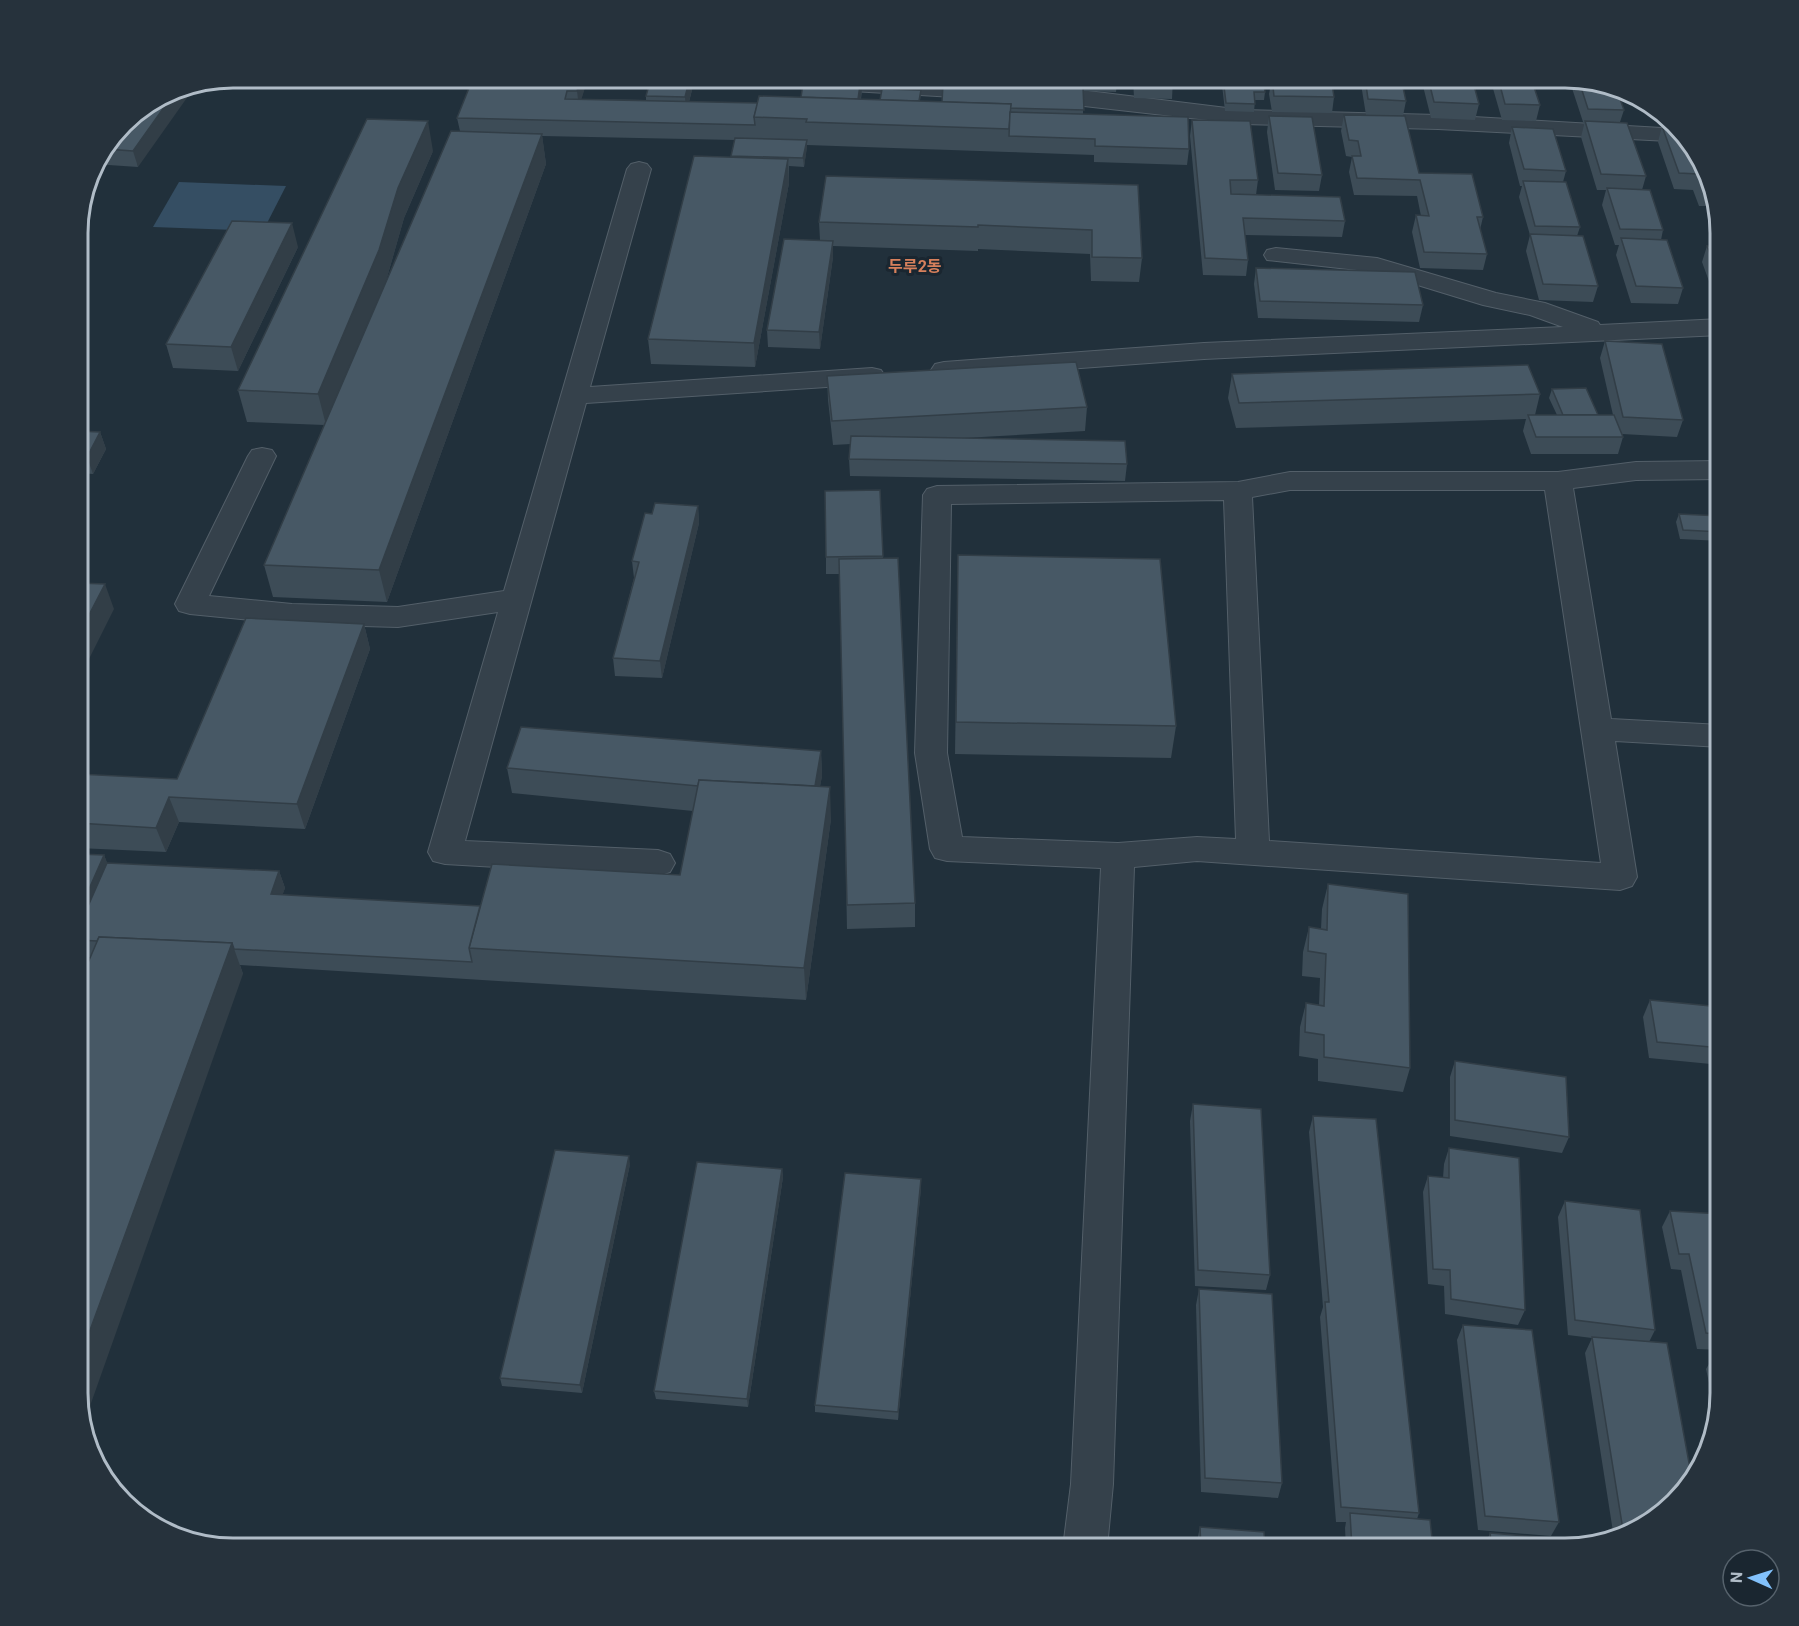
<svg xmlns="http://www.w3.org/2000/svg" width="1799" height="1626" font-family="Roboto,'Noto Sans KR',sans-serif">
	<rect width="100%" height="100%" fill="#21303b"/>
	<path fill="#354e63" d="M179,182L286,186L263,231L153,227Z"/>
	<g fill="none" stroke-linecap="round" stroke-linejoin="round">
		<defs>
			<g id="minor">
				<path d="M810,78H863L988,85L996,87L999,92L996,97L988,99L818,89L810,87L807,82Z"/>
				<path d="M1039,88L1080,90L1243,110L1438,115L1679,129L1688,142L1438,129L1243,124L1031,100L1028,95L1031,90Z"/>
				<path d="M639,162L647,164L651,169L590,387L872,368L881,370L885,376L881,382L872,384L586,403L465,841L658,850L670,854L675,863L670,872L658,876L445,864L433,861L428,852L498,612L398,627L292,624L190,614L179,611L175,604L248,456L252,450L262,448L272,450L276,456L209,596L292,604L398,607L504,591L627,169L631,164Z"/>
				<path d="M1276,248L1377,258L1496,293L1545,303L1598,322L1600,325L1721,319V335L1204,359L944,378L935,376L931,370L935,364L944,362L1204,343L1563,327L1530,315L1483,305L1375,272L1267,260L1264,255L1267,250Z"/>
				<path d="M1721,461V479L1636,480L1573,488L1611,719L1721,725V747L1615,741L1637,877L1632,886L1620,890L1197,861L1134,867L1113,1484L1107,1548H1063L1071,1484L1101,868L947,861L935,858L930,849L915,753L923,495L927,489L937,486L1238,482L1290,472H1558L1636,462ZM1290,490H1545L1601,863L1269,841L1252,497ZM1224,500L1236,839L1197,837L1118,843L962,837L947,753L951,504Z"/>
			</g>
		</defs>
		<use href="#minor" stroke="#535f69" stroke-width="2"/>
		<use href="#minor" fill="#35414b" fill-rule="evenodd"/>
	</g>
	<g fill="#3d4c57">
		<path d="M473,78H588L581,99L646,100V96L695,78L689,102L758,103L801,97L804,78H899L898,81L862,79V90L861,99L880,100L921,90L920,101L942,102L1002,86V78H1036L1035,86L1068,87V78L1117,84L1116,92L1083,91V114L1189,149L1187,165L1094,162V155L1008,152V151V152L807,145L804,167L789,166V183L755,367L651,364L648,339L731,157L735,140L542,136L546,164L387,602L273,597L264,565L324,425L247,422L238,390L433,151L404,218L386,281L367,325L460,131L457,118Z"/>
		<path d="M1133,78H1173L1172,99L1134,98Z"/>
		<path d="M1190,78H1252L1265,92L1264,100H1255L1254,112L1225,111L1222,85L1191,84Z"/>
		<path d="M1272,78L1334,97L1332,113L1272,112L1269,94Z"/>
		<path d="M1360,78H1401L1406,101L1403,116L1419,173L1483,217L1480,230L1487,254L1483,270L1420,268L1412,232L1416,215L1421,216L1417,196L1354,195L1349,172L1352,157L1346,156L1341,131L1344,115H1366Z"/>
		<path d="M1421,78H1472L1479,104L1475,120L1431,118Z"/>
		<path d="M1490,78H1531L1540,105L1536,121L1502,120Z"/>
		<path d="M1569,79L1616,88L1624,110L1620,122L1646,176L1642,190L1663,230L1661,240L1683,288L1678,304L1631,303L1616,255L1619,245H1615L1602,205L1606,190H1597L1581,137L1584,125Z"/>
		<path d="M1660,113L1675,123L1709,174L1716,206H1699L1693,190L1674,189L1658,142L1662,126H1664Z"/>
		<path d="M1269,116L1322,175L1319,191L1275,190L1267,132Z"/>
		<path d="M131,117L138,167L94,164Z"/>
		<path d="M1192,120L1258,180L1256,195L1345,221L1342,237L1245,235L1248,260L1246,276L1203,275L1190,136Z"/>
		<path d="M1512,127L1566,171L1563,182L1580,227L1577,236L1598,286L1593,302L1539,300L1526,251L1530,235L1519,197L1522,186H1520L1509,143Z"/>
		<path d="M1138,185L1142,258L1139,282L1091,281L1090,254L978,249V251L833,246V257L820,349L768,347L767,330L820,240L819,222Z"/>
		<path d="M1707,246H1721V306H1718L1702,262Z"/>
		<path d="M298,247L238,371L173,368L166,344Z"/>
		<path d="M1256,268L1423,305L1419,322L1258,318L1254,284Z"/>
		<path d="M1605,341L1683,420L1677,437L1622,434L1623,437L1618,454H1531L1523,431L1526,419L1236,428L1228,398L1232,374L1540,394L1535,415H1557L1549,398L1552,389L1598,415H1613L1600,358Z"/>
		<path d="M1720,361H1721V399L1715,377Z"/>
		<path d="M827,376L1087,407L1085,431L964,438L1127,464L1125,481L850,476L849,459L851,444L833,445L828,400Z"/>
		<path d="M78,431L100,432L106,449L93,474L78,473Z"/>
		<path d="M880,490L883,558L915,903V927L847,929L840,574H826V557Z"/>
		<path d="M698,506L699,523L662,678L615,676L613,658L634,578L632,561L652,514Z"/>
		<path d="M1679,514L1721,516V541L1680,539L1676,522Z"/>
		<path d="M958,555L1176,726L1171,758L955,754Z"/>
		<path d="M364,624L370,649L305,829L179,822L166,852L78,848V774L177,779Z"/>
		<path d="M821,751L822,776L820,786L831,819L806,1000L240,965L243,974L78,956V854L104,855L107,863L279,871L285,888L282,895L480,906L680,875L693,811L512,793L507,768Z"/>
		<path d="M1720,808H1721V867L1712,825Z"/>
		<path d="M1328,884L1410,1068L1403,1092L1318,1081V1059L1299,1056L1300,1027L1306,1003L1319,1005L1320,978L1302,976L1303,952L1309,927L1321,929L1322,909Z"/>
		<path d="M1650,1000L1721,1007V1065L1649,1058L1643,1017Z"/>
		<path d="M1455,1061L1569,1137L1562,1153L1450,1136V1077Z"/>
		<path d="M1193,1104L1270,1275L1266,1290L1195,1286L1190,1121Z"/>
		<path d="M1313,1116L1419,1513L1417,1519L1433,1548H1346L1345,1528L1346,1522H1336L1320,1317L1323,1307L1309,1132Z"/>
		<path d="M1449,1148L1525,1310L1518,1325L1445,1314L1444,1286L1428,1284L1423,1192L1428,1176L1443,1178L1444,1164Z"/>
		<path d="M630,1164L582,1393L502,1386L500,1378Z"/>
		<path d="M782,1169L783,1177L748,1407L656,1399L654,1391Z"/>
		<path d="M921,1188L898,1420L815,1412V1405Z"/>
		<path d="M1565,1201L1655,1330L1649,1342L1676,1502L1625,1536L1614,1538L1585,1353L1592,1338L1568,1335L1558,1217Z"/>
		<path d="M1670,1211L1721,1214V1350L1697,1349L1681,1270L1671,1269L1662,1227Z"/>
		<path d="M1199,1289L1282,1483L1278,1498L1201,1492L1196,1305Z"/>
		<path d="M1463,1325L1559,1522L1551,1536L1478,1530L1457,1340Z"/>
		<path d="M1715,1354H1721V1402L1717,1420L1706,1369Z"/>
		<path d="M1200,1527L1265,1548H1197V1541Z"/>
		<path d="M1490,1533L1566,1548H1484Z"/>
	</g>
	<g fill="#323e47">
		<path d="M581,78H588L579,107L577,91Z"/>
		<path d="M690,78H695L686,113L685,97Z"/>
		<path d="M861,78L862,90L857,119V104Z"/>
		<path d="M196,85L138,167L133,151L177,89Z"/>
		<path d="M428,121L433,151L404,218L386,281L326,425L318,394L398,188Z"/>
		<path d="M542,134L546,164L387,602L379,570Z"/>
		<path d="M807,140V148L804,167L803,158Z"/>
		<path d="M788,159L789,183L755,367L754,343Z"/>
		<path d="M292,223L298,247L238,371L231,347Z"/>
		<path d="M833,241V257L820,349L819,332Z"/>
		<path d="M100,432L106,449L93,474L87,457Z"/>
		<path d="M698,506L699,523L662,678L660,661Z"/>
		<path d="M105,584L114,609L78,681V636Z"/>
		<path d="M364,624L370,649L305,829L297,804Z"/>
		<path d="M821,751L822,776L814,818L813,793Z"/>
		<path d="M830,787L831,819L806,1000L804,968Z"/>
		<path d="M169,797L179,822L166,852L156,828Z"/>
		<path d="M104,855L114,880L78,940V914Z"/>
		<path d="M279,871L285,888L277,911L271,894Z"/>
		<path d="M232,943L243,974L84,1423L78,1402V1363Z"/>
		<path d="M629,1156L630,1164L582,1393L580,1385Z"/>
		<path d="M782,1169L783,1177L748,1407L747,1399Z"/>
		<path d="M921,1179V1188L898,1420V1412Z"/>
	</g>
	<g fill="#475865" stroke="#323e47" stroke-width="1.5">
		<path d="M473,78H581L577,91H567L565,99L758,103L754,117L755,125L457,118Z"/>
		<path d="M651,78H690L685,97L646,96Z"/>
		<path d="M804,78H861L858,99L801,97Z"/>
		<path d="M1069,78H1117V84L1069,83Z"/>
		<path d="M1135,78H1173L1174,83L1135,82Z"/>
		<path d="M1223,78L1263,79L1265,92H1254L1255,104L1226,103Z"/>
		<path d="M1272,78H1331L1334,97L1274,96Z"/>
		<path d="M1365,78H1401L1406,101L1368,99Z"/>
		<path d="M1428,78H1472L1479,104L1434,102Z"/>
		<path d="M1498,78H1531L1540,105L1505,104Z"/>
		<path d="M1579,81L1616,88L1624,110L1588,109Z"/>
		<path d="M943,84L1083,88L1084,110L1010,108L1011,104L942,102Z"/>
		<path d="M177,89L133,151L106,149L131,117L174,90Z"/>
		<path d="M882,89L921,90L919,101L880,100Z"/>
		<path d="M759,96L1011,104L1009,129L806,122L807,119L754,117Z"/>
		<path d="M1010,112L1188,117L1189,149L1095,146V139L1009,136Z"/>
		<path d="M1344,115L1405,116L1419,173L1472,174L1483,217H1477L1487,254L1424,252L1416,215L1429,216L1420,180L1357,178L1352,156H1361L1358,141L1349,140Z"/>
		<path d="M1269,116L1312,117L1322,175L1278,173Z"/>
		<path d="M367,119L428,121L398,188L379,250L318,394L238,390Z"/>
		<path d="M1192,120L1250,121L1258,180H1230L1231,194L1340,197L1345,221L1243,218L1248,260L1205,258Z"/>
		<path d="M1585,121L1627,123L1646,176L1601,174Z"/>
		<path d="M1662,126L1678,127L1709,174L1712,190L1704,189L1698,174L1679,173Z"/>
		<path d="M1512,127L1553,129L1566,171L1524,169Z"/>
		<path d="M451,131L542,134L379,570L264,565Z"/>
		<path d="M735,138L807,140L803,158L731,156Z"/>
		<path d="M694,156L788,159L754,343L648,339Z"/>
		<path d="M826,176L1138,185L1142,258L1092,257V230L978,225V227L819,222Z"/>
		<path d="M1523,181L1566,182L1580,227L1535,226Z"/>
		<path d="M1607,188L1650,190L1663,230L1620,229Z"/>
		<path d="M232,221L292,223L231,347L166,344Z"/>
		<path d="M1530,234L1583,236L1598,286L1543,284Z"/>
		<path d="M1621,238L1667,240L1683,288L1636,286Z"/>
		<path d="M784,239L833,241L819,332L767,330Z"/>
		<path d="M1707,246H1721V282Z"/>
		<path d="M1256,268L1415,272L1423,305L1260,301Z"/>
		<path d="M1605,341L1662,344L1683,420L1623,417Z"/>
		<path d="M1076,362L1087,407L832,421L827,376Z"/>
		<path d="M1528,365L1540,394L1239,403L1232,374Z"/>
		<path d="M1586,388L1598,415H1563L1552,389Z"/>
		<path d="M1528,415H1614L1623,437H1536Z"/>
		<path d="M78,431L100,432L87,457L78,456Z"/>
		<path d="M851,436L1125,441L1127,464L849,459Z"/>
		<path d="M880,490L883,556L826,557L825,491Z"/>
		<path d="M655,503L698,506L660,661L613,658L639,562L632,561L645,513L652,514Z"/>
		<path d="M1679,514L1721,516V532L1683,530Z"/>
		<path d="M958,555L1160,559L1176,726L956,722Z"/>
		<path d="M898,558L915,903L847,905L839,559Z"/>
		<path d="M78,583L105,584L78,636Z"/>
		<path d="M246,618L364,624L297,804L169,797L156,828L78,823V774L177,779Z"/>
		<path d="M521,727L821,751L815,786L699,780L698,786L507,768Z"/>
		<path d="M699,780L830,787L804,968L469,948L492,864L680,875Z"/>
		<path d="M78,854L104,855L78,914Z"/>
		<path d="M107,863L279,871L271,894L480,906L469,948L472,962L234,949L232,943L99,937L97,941L78,940V929Z"/>
		<path d="M1328,884L1408,894L1410,1068L1324,1057V1035L1305,1032L1306,1003L1324,1006L1326,954L1308,951L1309,927L1327,930Z"/>
		<path d="M99,937L232,943L78,1363V986Z"/>
		<path d="M1650,1000L1721,1007V1048L1657,1042Z"/>
		<path d="M1455,1061L1566,1077L1569,1137L1455,1120Z"/>
		<path d="M1193,1104L1261,1109L1270,1275L1198,1270Z"/>
		<path d="M1313,1116L1376,1119L1419,1513L1341,1507L1325,1302H1329Z"/>
		<path d="M1449,1148L1519,1158L1525,1310L1451,1299L1450,1270L1433,1269L1428,1176L1449,1178Z"/>
		<path d="M555,1150L629,1156L580,1385L500,1378Z"/>
		<path d="M697,1162L782,1169L747,1399L654,1391Z"/>
		<path d="M845,1173L921,1179L898,1412L815,1405Z"/>
		<path d="M1565,1201L1640,1210L1655,1330L1575,1320Z"/>
		<path d="M1670,1211L1721,1214V1334L1706,1333L1689,1254H1679Z"/>
		<path d="M1199,1289L1272,1294L1282,1483L1205,1478Z"/>
		<path d="M1463,1325L1532,1330L1559,1522L1485,1516Z"/>
		<path d="M1592,1337L1667,1343L1692,1479L1676,1502L1633,1531L1623,1530Z"/>
		<path d="M1715,1354H1721V1380Z"/>
		<path d="M1350,1513L1430,1520L1433,1548H1352Z"/>
		<path d="M1200,1527L1264,1532L1265,1548H1201Z"/>
		<path d="M1490,1533L1576,1540L1577,1546L1566,1548H1492Z"/>
	</g>
	<g text-anchor="middle" dominant-baseline="central" stroke-width="6" stroke-linejoin="round" paint-order="stroke">
		<g font-size="16" font-weight="bold" fill="#d7805c" stroke="#1a2630">
			<text x="915" y="266">두루2동</text>
		</g>
	</g>
	<path d="M0 0H1799V1626H0ZM233 88H1565A145 145 0 0 1 1710 233V1393A145 145 0 0 1 1565 1538H233A145 145 0 0 1 88 1393V233A145 145 0 0 1 233 88Z" fill="#26323c" fill-rule="evenodd"/>
	<path fill="none" stroke="#b0bcc7" stroke-width="3" d="M233 88H1565A145 145 0 0 1 1710 233V1393A145 145 0 0 1 1565 1538H233A145 145 0 0 1 88 1393V233A145 145 0 0 1 233 88Z"/>
	<g transform="translate(1751 1578) rotate(273)"><circle r="28" fill="#1a2630" stroke="#56626c" stroke-width="1.5"/>
	<path d="M0-4.5L10 22L0 15L-10 22Z" fill="#82c1fb"/>
	<text y="-9" font-size="16" font-weight="bold" text-anchor="middle" fill="#b0bcc7">N</text>
	</g>
</svg>
